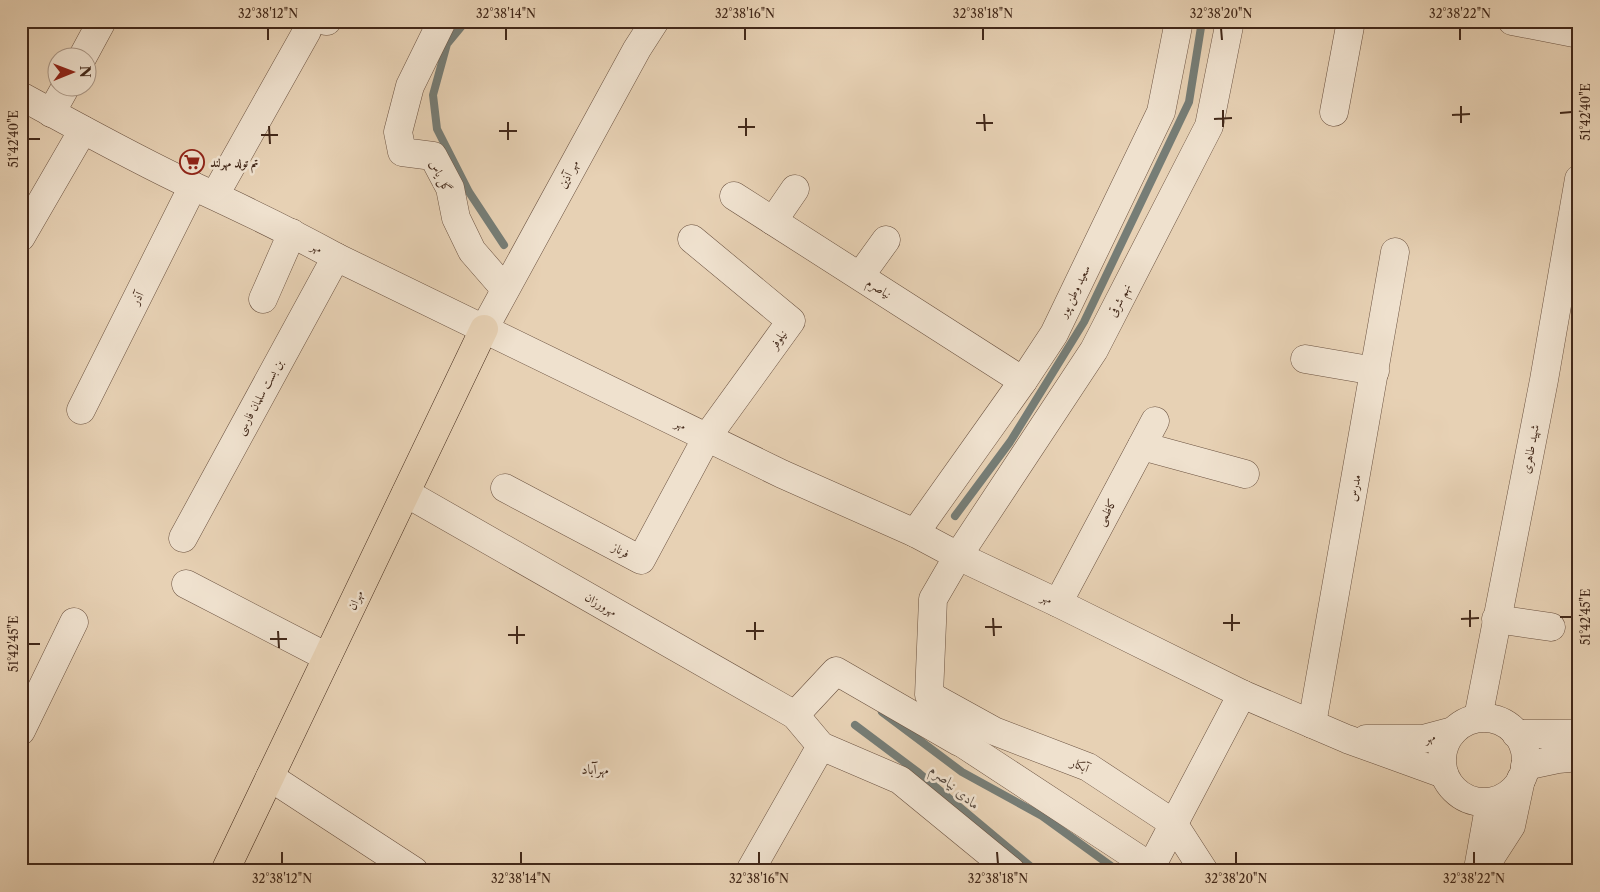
<svg xmlns="http://www.w3.org/2000/svg" width="1600" height="892" font-family="'Libre Caslon Text',Amiri,serif">
	<rect width="100%" height="100%" fill="#e7d1b4"/>
	<filter id="stains"><feTurbulence type="fractalNoise" baseFrequency=".004" numOctaves="4"/><feColorMatrix values="0 0 0 0 .2 0 0 0 0 .09 0 0 0 0 .02 0 0 0 .5 -.17"/></filter>
	<radialGradient id="worn" r=".72"><stop offset=".6" stop-color="#630" stop-opacity="0"/><stop offset="1" stop-color="#630" stop-opacity=".3"/></radialGradient>
	<g fill="none" stroke-linecap="round" stroke-linejoin="round">
		<g stroke="#767d76" stroke-width="8">
			<path d="M466,21L447,44L433,95L437,129L469,192L504,245"/>
			<path d="M955,516L1010,442L1084,322L1189,102L1202,21"/>
			<path d="M882,712L962,772L1042,816L1118,871"/>
			<path d="M855,725L919,773L1036,871"/>
		</g>
		<defs>
			<g id="minor">
				<path d="M326,21H327"/>
				<path d="M442,21L410,86L398,132L402,152L433,156L450,188L456,218L472,251L505,289"/>
				<path d="M1512,21L1579,34"/>
				<path d="M82,58L102,21"/>
				<path d="M21,96C78,127 135,159 193,186C241,208 289,231 336,257L782,474L915,533L958,556L1058,603L1242,694L1347,739L1444,774"/>
				<path d="M1334,112L1351,21"/>
				<path d="M51,113L65,88"/>
				<path d="M215,195L307,31"/>
				<path d="M734,196L1023,381"/>
				<path d="M773,221L795,189"/>
				<path d="M21,237L83,130"/>
				<path d="M860,276L886,240"/>
				<path d="M263,299L292,233"/>
				<path d="M484,329L637,49L655,21"/>
				<path d="M1305,359L1375,371"/>
				<path d="M81,410L193,186"/>
				<path d="M1142,446L1245,474"/>
				<path d="M505,488L641,560L707,437L791,321L692,239"/>
				<path d="M406,493L795,715L821,746L900,780L1011,871"/>
				<path d="M915,533L1023,381L1054,334L1161,112L1179,21"/>
				<path d="M183,538L336,257"/>
				<path d="M186,584L327,657"/>
				<path d="M1058,603L1155,421"/>
				<path d="M1496,619L1551,627"/>
				<path d="M936,699L994,731L1088,767L1173,823L1204,871"/>
				<path d="M795,715L836,671L959,742"/>
				<path d="M1478,718L1544,380L1579,179"/>
				<circle cx="1484" cy="760" r="42"/>
				<path d="M1312,724L1395,252"/>
				<path d="M21,731L74,622"/>
				<path d="M1516,734H1579"/>
				<path d="M1366,739H1423L1453,731"/>
				<path d="M1525,766L1558,759L1579,757"/>
				<path d="M270,777L414,871"/>
				<path d="M1151,867L1242,694"/>
				<path d="M1478,869L1490,802"/>
				<path d="M750,871L821,746"/>
				<path d="M1155,871L1151,867L965,745L929,695L933,599L958,556L1094,350L1209,126L1230,21"/>
				<path d="M1482,871L1511,826L1521,779"/>
			</g>
			<path id="major" d="M225,871L484,329"/>
		</defs>
		<use href="#minor" stroke="#6b5240" stroke-width="29"/>
		<use href="#major" stroke="#422819" stroke-width="29"/>
		<use href="#minor" stroke="#efe1ce" stroke-width="28"/>
		<use href="#major" stroke="#e7d1b4" stroke-width="28"/>
	</g>
	<path fill="none" stroke="#422819" stroke-width="2" d="M268,28V40M506,28V40M745,28V40M983,28V40M1221,28L1222,40M1460,28V40M1461,106V123M1223,110V127M1560,113L1572,112M984,114L985,131M1452,115L1470,114M746,118V136M1214,119L1232,118M508,122V140M976,123H993M269,126L270,144M738,127H755M499,131H517M261,135H278M28,139H40M1470,610V627M1232,614V631M1560,617H1572M993,618L994,636M1461,619L1479,618M755,622V640M1223,623H1240M517,626V644M985,627H1002M278,631L279,648M746,631H764M508,635H525M270,639H287M28,644H40M282,852V864M521,852V864M759,852V864M997,852L998,864M1236,852V864M1474,852V864"/>
	<defs>
		<symbol id="supermarket-ring" viewBox="-11 -11 22 22"><circle r="9.5" fill="#efe1ce" stroke="#8f2418" stroke-width="1.5"/><path d="M-6-5.5h2.5l.6 2H6L4.5 2H-2.5L-4.4-4H-6ZM-1.5 3.2a1.3 1.3 0 1 0 .1 0ZM3 3.2a1.3 1.3 0 1 0 .1 0Z" fill="#8f2418"/></symbol>
	</defs>
	<g fill-rule="evenodd">
		<use href="#supermarket-ring" x="178" y="148" width="28" height="28"/>
	</g>
	<g text-anchor="middle" dominant-baseline="central" stroke-width="5" stroke-linejoin="round" paint-order="stroke">
		<g font-size="12" font-weight="bold" fill="#422819" stroke="#efe1ce" text-anchor="start">
			<text x="210" y="162">تم تولد مهرلند</text>
		</g>
		<g font-size="12" fill="#422819" stroke="#efe1ce">
			<text transform="translate(568 174) rotate(-61)">مهر آذین</text>
			<text transform="translate(441 176) rotate(63)">گل یاس</text>
			<text transform="translate(317 247) rotate(28)">مهر</text>
			<text transform="translate(879 288) rotate(33)">نیاصرم</text>
			<text transform="translate(1074 291) rotate(-64)">سعید وطن پور</text>
			<text transform="translate(137 298) rotate(-63)">آذر</text>
			<text transform="translate(1119 300) rotate(-63)">نهم شرقی</text>
			<text transform="translate(778 339) rotate(-54)">نیلوفر</text>
			<text transform="translate(259 397) rotate(-61)">بن بست سلمان فارسی</text>
			<text transform="translate(681 424) rotate(26)">مهر</text>
			<text transform="translate(1530 449) rotate(-79)">شهید طاهری</text>
			<text transform="translate(1354 488) rotate(-80)">مدرس</text>
			<text transform="translate(1106 512) rotate(-62)">کاظمی</text>
			<text transform="translate(621 550) rotate(28)">فرناز</text>
			<text transform="translate(1047 598) rotate(25)">مهر</text>
			<text transform="translate(355 600) rotate(-64)">مهران</text>
			<text transform="translate(601 604) rotate(30)">مهرورزان</text>
			<text transform="translate(1430 737) rotate(-12)">مهر</text>
			<text transform="translate(1080 765) rotate(24)">آبکار</text>
		</g>
		<g font-size="14" fill="#422819" stroke="#efe1ce">
			<text x="595" y="769">مهرآباد</text>
		</g>
		<g font-size="14" font-style="italic" fill="#584b40" stroke="#efe1ce">
			<text transform="translate(955 787) rotate(40)">مادی نیاصرم</text>
		</g>
	</g>
	<rect width="1600" height="892" fill="none" stroke="#e7d1b4" stroke-width="55"/>
	<g transform="translate(72 72) rotate(89)"><circle r="24" fill="#efe1ce" stroke="#aa9786"/>
	<path d="M0-4L9 19L0 12L-9 19Z" fill="#8f2418"/>
	<text y="-8" font-size="14" font-weight="bold" text-anchor="middle" fill="#422819">N</text>
	</g>
	<rect x="28" y="28" width="1544" height="836" fill="none" stroke="#422819" stroke-width="2"/>
	<g font-size="12" text-anchor="middle" fill="#422819">
		<text x="268" y="18">32°38'12"N</text>
		<text x="506" y="18">32°38'14"N</text>
		<text x="745" y="18">32°38'16"N</text>
		<text x="983" y="18">32°38'18"N</text>
		<text x="1221" y="18">32°38'20"N</text>
		<text x="1460" y="18">32°38'22"N</text>
		<text transform="translate(1586 112) rotate(-90)" y="4">51°42'40"E</text>
		<text transform="translate(14 139) rotate(-90)" y="4">51°42'40"E</text>
		<text transform="translate(1586 617) rotate(-90)" y="4">51°42'45"E</text>
		<text transform="translate(14 644) rotate(-90)" y="4">51°42'45"E</text>
		<text x="282" y="883">32°38'12"N</text>
		<text x="521" y="883">32°38'14"N</text>
		<text x="759" y="883">32°38'16"N</text>
		<text x="998" y="883">32°38'18"N</text>
		<text x="1236" y="883">32°38'20"N</text>
		<text x="1474" y="883">32°38'22"N</text>
	</g>
	<rect width="100%" height="100%" filter="url(#stains)"/>
	<rect width="100%" height="100%" fill="url(#worn)"/>
</svg>
